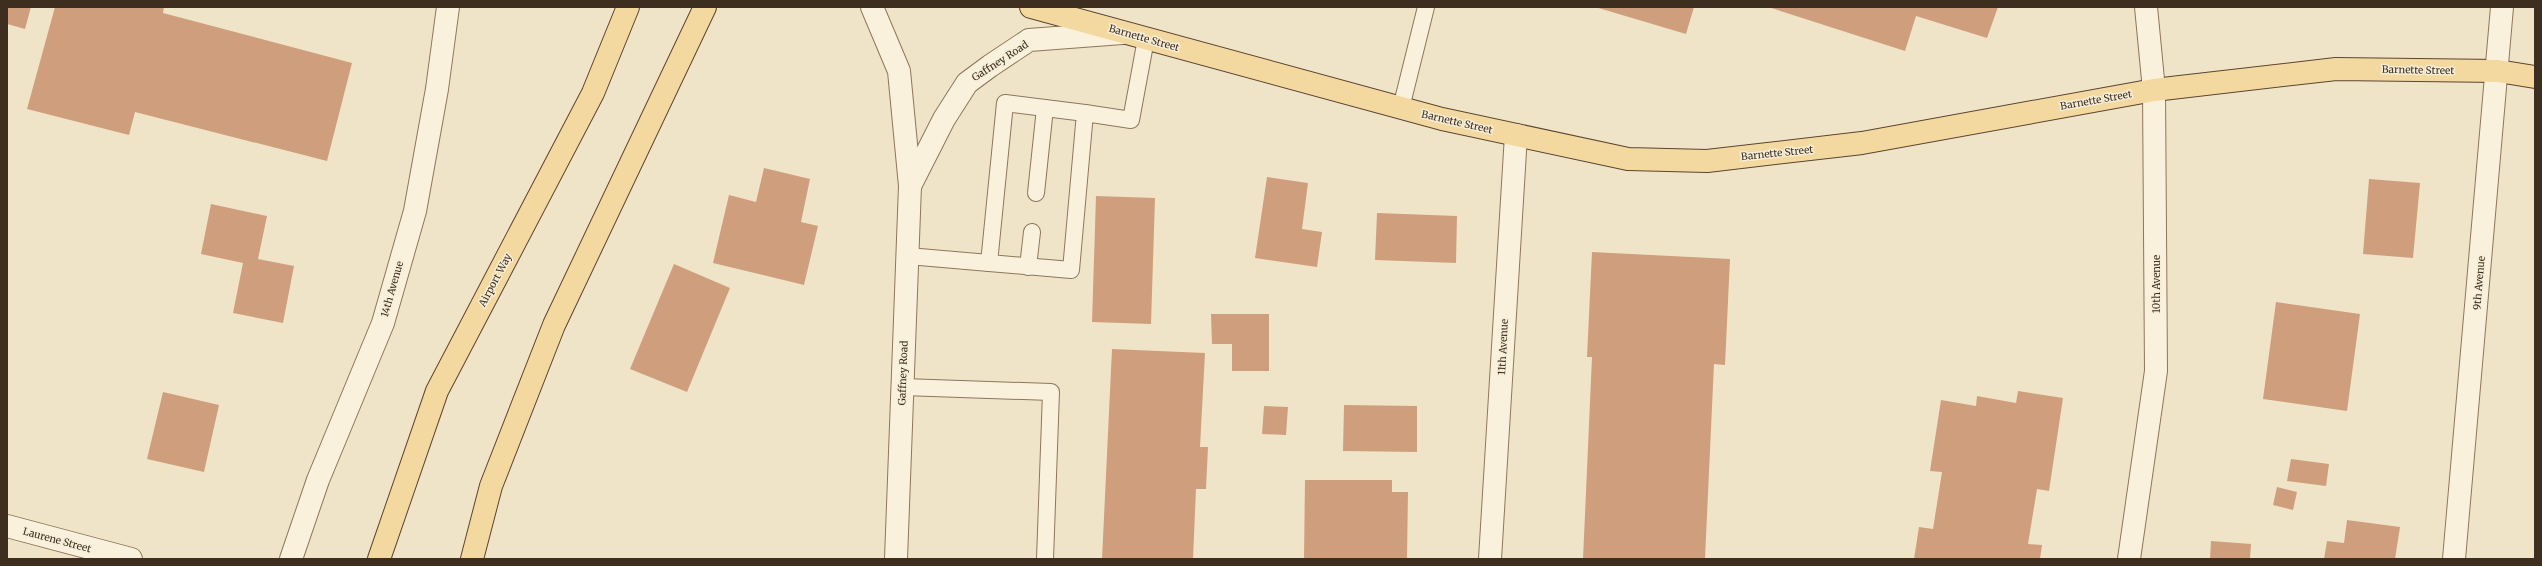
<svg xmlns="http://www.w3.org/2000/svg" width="2542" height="566" font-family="Merriweather,serif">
	<rect width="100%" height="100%" fill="#f0e4c8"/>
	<g fill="#cf9f7d">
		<path d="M7,7H31L25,29L7,24Z"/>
		<path d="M55,7H164L163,13L352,63L327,161L135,112L129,135L27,109Z"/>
		<path d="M1595,7H1694L1686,34Z"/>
		<path d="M1768,7H1998L1987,38L1916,16L1905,51Z"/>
		<path d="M764,168L810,179L801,222L818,226L804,285L713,263L729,195L756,202Z"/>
		<path d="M1267,177L1308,183L1302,229L1322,232L1317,267L1255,258Z"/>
		<path d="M2369,179L2420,183L2413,258L2363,254Z"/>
		<path d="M1096,196L1155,198L1151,324L1092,322Z"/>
		<path d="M211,204L267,216L258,259L294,266L283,323L233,313L243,263L201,254Z"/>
		<path d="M1377,213L1457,216L1456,263L1375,260Z"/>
		<path d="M1592,252L1730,259L1725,365L1714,364L1705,559H1583L1592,357H1587Z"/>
		<path d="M674,264L730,288L687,392L630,369Z"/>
		<path d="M2276,302L2360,314L2347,411L2263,399Z"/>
		<path d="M1211,314H1269V371H1232V344H1212Z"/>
		<path d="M1112,349L1205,353L1200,447H1208L1206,489H1196L1193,559H1102Z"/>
		<path d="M2018,391L2063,398L2049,491L2037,489L2028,544L2042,545L2040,559H1914L1919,527L1933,529L1942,472L1930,471L1941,400L1976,406L1977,396L2016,403Z"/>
		<path d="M163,392L219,405L204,472L147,459Z"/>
		<path d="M1344,405L1417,406V452L1343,451Z"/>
		<path d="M1264,406L1288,407L1286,435L1262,434Z"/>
		<path d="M2291,459L2329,464L2326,486L2287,481Z"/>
		<path d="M1305,480H1392V492H1408L1407,559H1304Z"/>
		<path d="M2277,487L2297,492L2293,510L2273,505Z"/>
		<path d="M2347,520L2400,527L2395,559H2324L2327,541L2344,543Z"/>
		<path d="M2211,541L2251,544L2250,559H2210Z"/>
	</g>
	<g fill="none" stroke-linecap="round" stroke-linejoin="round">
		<defs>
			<g id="service">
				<path d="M1005,103L1085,113L1071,270L989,263Z"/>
				<path d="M1401,108L1426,7"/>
				<path d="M1085,113L1131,120L1146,39"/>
				<path d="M1036,193L1045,108"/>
				<path d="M908,256L989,263"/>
				<path d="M1028,267L1032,232"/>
				<path d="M903,387L1051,392L1045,559"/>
			</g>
			<g id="minor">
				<path d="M872,7L899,71L910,186L896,559"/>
				<path d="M2146,7L2154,90"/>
				<path d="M910,186L944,119L967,83L990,66L1029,40L1122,33"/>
				<path d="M7,526L131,559"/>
				<path d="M291,559L318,480L383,323L415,211L437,89L448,7"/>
				<path d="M1490,559L1516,135"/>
				<path d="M2454,559L2502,7"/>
			</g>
			<path id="tertiary" d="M2129,559L2156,371L2154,90"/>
			<g id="primary">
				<path d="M1031,7L1442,119L1628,159L1707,161L1862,143L2154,90L2336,69L2498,71L2535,77"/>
				<path d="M379,559L437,391L593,93L628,7"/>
				<path d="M472,559L491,486L554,325L705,7"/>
			</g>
		</defs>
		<use href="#service" stroke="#8d765c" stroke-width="18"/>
		<use href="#minor" stroke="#8d765c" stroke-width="24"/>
		<use href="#tertiary" stroke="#8d765c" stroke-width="24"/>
		<use href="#primary" stroke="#5b4430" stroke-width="24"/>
		<use href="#service" stroke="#faf1dc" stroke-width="16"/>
		<use href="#minor" stroke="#faf1dc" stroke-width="22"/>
		<use href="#tertiary" stroke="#faf1dc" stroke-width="22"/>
		<use href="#primary" stroke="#f3d9a0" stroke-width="22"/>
	</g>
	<g text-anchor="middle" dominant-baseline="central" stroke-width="3" stroke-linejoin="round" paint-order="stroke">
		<g font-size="10" fill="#3d2e20" stroke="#f7eed8">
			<text transform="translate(1144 38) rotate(16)">Barnette Street</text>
			<text transform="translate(1000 61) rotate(-33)">Gaffney Road</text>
			<text transform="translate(2418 70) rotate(1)">Barnette Street</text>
			<text transform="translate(2096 100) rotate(-10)">Barnette Street</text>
			<text transform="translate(1457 122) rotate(13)">Barnette Street</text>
			<text transform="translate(1777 153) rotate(-6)">Barnette Street</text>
			<text transform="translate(495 280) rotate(-62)">Airport Way</text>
			<text transform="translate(2479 283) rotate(-85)">9th Avenue</text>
			<text transform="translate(2156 284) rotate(-90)">10th Avenue</text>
			<text transform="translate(392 289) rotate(-74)">14th Avenue</text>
			<text transform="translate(1503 347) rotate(-87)">11th Avenue</text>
			<text transform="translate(903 373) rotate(-88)">Gaffney Road</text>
			<text transform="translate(57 540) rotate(15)">Laurene Street</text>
		</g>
	</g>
	<rect width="2542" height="566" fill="none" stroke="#3d2e20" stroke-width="16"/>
</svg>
